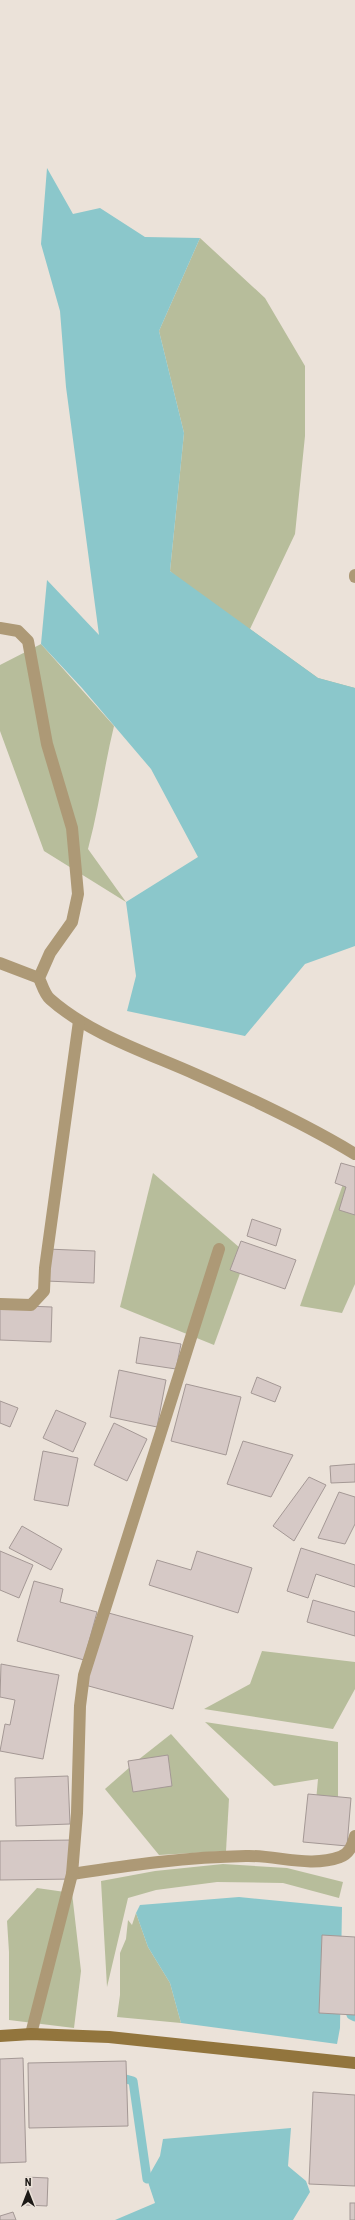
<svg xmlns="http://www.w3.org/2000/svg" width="355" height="2220" font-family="'Roboto Condensed',sans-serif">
	<rect width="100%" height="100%" fill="#ebe2d9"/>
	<g fill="#b7bd9b">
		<path d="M200,238L265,298L305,366V436L295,534L250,629L318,678L355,688V741L170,571L184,433L159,331Z"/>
		<path d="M41,644L114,726C104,767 99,808 88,849L126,902L44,851L0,731V665Z"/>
		<path d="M348,1170L355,1177V1284L342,1313L300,1306Z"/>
		<path d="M153,1173L247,1254L214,1345L120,1307Z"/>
		<path d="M262,1651L355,1662V1689L333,1729L204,1709L250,1684Z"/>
		<path d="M205,1722L338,1742V1815L315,1812L318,1779L274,1786Z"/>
		<path d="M171,1734L229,1799L226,1851L159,1855L105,1789L138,1760Z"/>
		<path d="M223,1864L287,1868L343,1882L339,1898L283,1883L217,1882L156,1890L128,1898L107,1987L101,1881L155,1871Z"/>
		<path d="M37,1888L72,1893L81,1971L74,2028L9,2020V1952L7,1921Z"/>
		<path d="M136,1913L148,1947L170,1983L181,2023L117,2017L120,1995V1953L126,1939L128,1920L132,1925Z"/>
	</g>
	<g fill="#8bc7cb">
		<path d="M47,168L73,214L100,208L145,237L200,238L159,331L184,433L170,571L318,678L355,688V946L305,964L245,1036L127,1011L136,976L126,902L198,857L151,769L82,688L41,644L47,580L99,635L66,387L60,311L41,244Z"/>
		<path d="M239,1897L342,1907L340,2028L337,2044L181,2023L170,1983L148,1947L136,1913L140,1905Z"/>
		<path d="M291,2128L288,2166L306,2181L310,2192L293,2220H115L155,2203L147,2179L160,2156L163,2139Z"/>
	</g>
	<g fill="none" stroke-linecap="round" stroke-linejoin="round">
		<g stroke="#8bc7cb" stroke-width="9">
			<path d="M348,2003L351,2015L355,2017"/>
			<path d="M115,2076L133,2081L147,2179"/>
		</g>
	</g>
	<g fill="#d6c9c6" stroke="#a49895">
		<path d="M341,1163L355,1167V1215L339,1210L346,1187L335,1183Z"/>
		<path d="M252,1219L281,1229L276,1246L247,1236Z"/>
		<path d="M241,1241L296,1260L285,1289L230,1270Z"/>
		<path d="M47,1249L95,1251L94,1283L46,1281Z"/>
		<path d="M0,1305L52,1307L51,1342L0,1340Z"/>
		<path d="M140,1337L181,1344L176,1369L136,1363Z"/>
		<path d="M119,1370L166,1380L157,1427L110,1417Z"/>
		<path d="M257,1377L281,1387L275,1402L251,1393Z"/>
		<path d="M186,1384L241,1397L226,1455L171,1441Z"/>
		<path d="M0,1401L18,1408L10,1427L0,1423Z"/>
		<path d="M56,1410L86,1423L73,1452L43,1438Z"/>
		<path d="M114,1423L147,1439L127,1481L94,1465Z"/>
		<path d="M243,1441L293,1455L271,1497L227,1484Z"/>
		<path d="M43,1451L78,1458L68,1506L34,1500Z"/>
		<path d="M355,1464V1482L331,1483L330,1466Z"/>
		<path d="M309,1477L326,1485L294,1541L273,1526Z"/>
		<path d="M339,1492L355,1497V1524L345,1544L318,1538Z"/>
		<path d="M22,1526L62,1549L51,1570L9,1548Z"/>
		<path d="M301,1548L355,1565V1587L316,1574L308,1598L287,1591Z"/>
		<path d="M0,1551L33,1565L19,1598L0,1590Z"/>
		<path d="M197,1551L252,1568L238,1613L149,1585L157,1560L191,1570Z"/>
		<path d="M34,1581L63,1589L60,1602L97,1612L84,1660L17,1641Z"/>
		<path d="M313,1600L355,1612V1636L307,1622Z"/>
		<path d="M105,1612L193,1636L173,1709L85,1685Z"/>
		<path d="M1,1664L59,1675L43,1759L0,1751L5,1724L10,1725L15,1700L0,1697Z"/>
		<path d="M168,1755L172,1786L133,1792L128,1761Z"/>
		<path d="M68,1776L70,1824L16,1826L15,1778Z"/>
		<path d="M308,1794L351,1798L347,1846L303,1842Z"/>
		<path d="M74,1840L75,1879L0,1880V1841Z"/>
		<path d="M322,1935L355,1937V2015L319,2013Z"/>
		<path d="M23,2058L26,2162L0,2163V2059Z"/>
		<path d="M126,2061L128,2126L29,2128L28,2063Z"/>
		<path d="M313,2092L355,2095V2186L309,2184Z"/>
		<path d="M26,2177L48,2178L47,2206L26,2205Z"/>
		<rect x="350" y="2203" width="5" height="17"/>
		<path d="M13,2212L16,2220H0V2216Z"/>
	</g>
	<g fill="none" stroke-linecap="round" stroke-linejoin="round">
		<g stroke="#ad9976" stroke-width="12">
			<path d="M355,577V575"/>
			<path d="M0,628L18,631L28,641L47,744L72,828L78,894L72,922L50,953L39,978C42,985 45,995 50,999C89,1034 148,1053 195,1074C250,1098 304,1123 355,1154"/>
			<path d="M0,963L39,978"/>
			<path d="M0,1304L31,1305L44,1291L45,1268L79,1021"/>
			<path d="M72,1874C130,1865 187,1857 246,1856C276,1855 310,1868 340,1857C349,1854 353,1845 355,1836"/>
			<path d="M31,2034L72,1874L77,1813L80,1706L84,1675L219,1249"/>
		</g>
		<path stroke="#92753d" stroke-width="12" d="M0,2036L31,2034L109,2037L355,2063"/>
	</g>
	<g transform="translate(28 2192)" stroke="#ebe2d9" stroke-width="3" paint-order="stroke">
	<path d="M0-3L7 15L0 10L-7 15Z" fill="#1d1a17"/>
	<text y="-6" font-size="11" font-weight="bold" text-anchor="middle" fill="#1d1a17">N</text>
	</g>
</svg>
